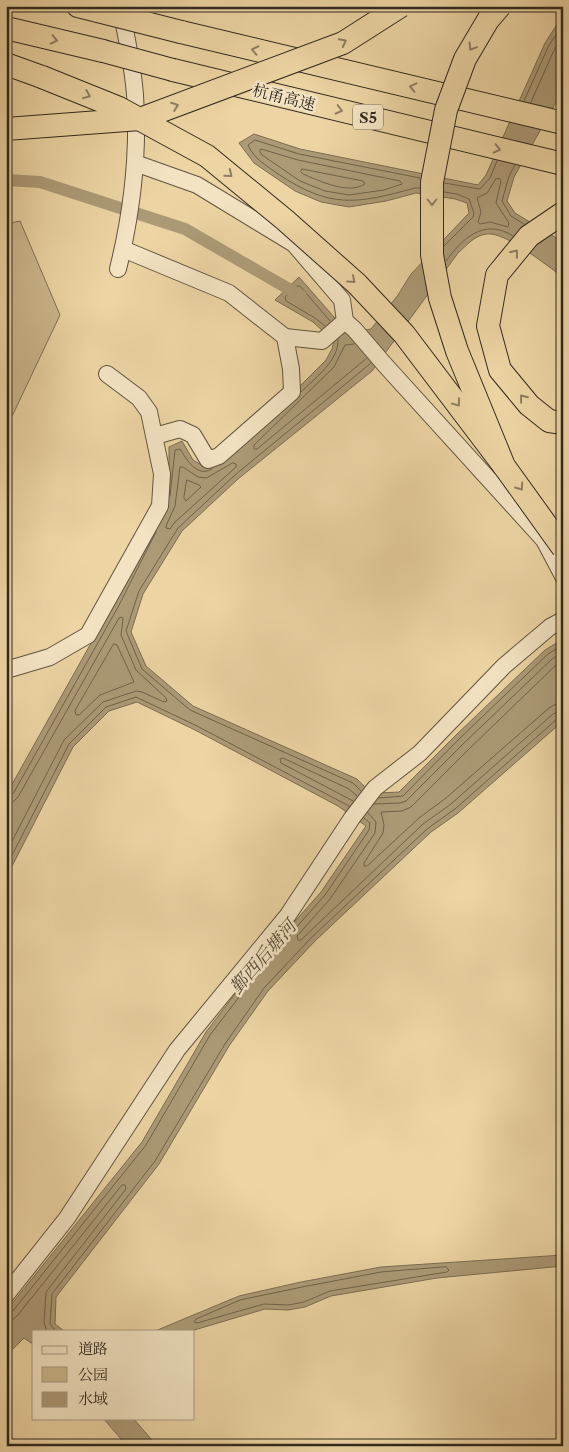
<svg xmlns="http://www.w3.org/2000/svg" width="569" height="1452" font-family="'Libre Caslon Text','Noto Serif SC',serif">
	<rect width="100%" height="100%" fill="#ecd4a3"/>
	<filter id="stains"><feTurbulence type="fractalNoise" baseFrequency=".004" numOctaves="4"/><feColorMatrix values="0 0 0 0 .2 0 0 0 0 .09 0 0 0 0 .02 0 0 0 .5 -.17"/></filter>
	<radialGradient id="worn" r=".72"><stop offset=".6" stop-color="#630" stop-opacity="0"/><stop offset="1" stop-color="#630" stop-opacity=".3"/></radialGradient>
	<path fill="#ccb78d" stroke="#7e7056" d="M20,221L60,315L6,429V224Z"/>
	<g fill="#ac9a76" stroke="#7b6d53">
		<path d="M563,15V90L514,177L507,201L515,213L563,242V277C547,266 505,231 486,234C474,236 467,245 458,253L372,371L238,479L182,531L143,594L131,632L146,666L193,706L357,779C371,795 379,793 399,792L455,736L545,650L563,639V721L458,813L431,832L315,941L268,991L229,1046L159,1164L56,1297L55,1324L64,1331H34V1345L24,1338L6,1356V1311L142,1142L206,1032L265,955L321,892L366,826L338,806L195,730L137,702L109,711L73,747L6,878V795L113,604L169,471V447L182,441L193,460L205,467L297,389L326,360L332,349L334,341L313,322L275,300L299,277L348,333L371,329L398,295L411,274L469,213L467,203L455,199L416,193L386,201L349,207L321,202L295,191L254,163L239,143L254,134L300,149L478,185L486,175L545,43Z"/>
		<path d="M563,1255V1266L437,1278L331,1296L305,1307L288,1310L265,1309L191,1331H155L239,1296L301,1282L381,1267Z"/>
		<path d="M103,1418H133L157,1446H127Z"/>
	</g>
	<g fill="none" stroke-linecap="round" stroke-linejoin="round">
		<g stroke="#6e624a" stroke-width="1">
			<path d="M524,101L549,45L563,25"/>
			<path d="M531,102L555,48L563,36"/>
			<path d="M261,149L298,160L400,181L402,184L384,190L349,195L325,191L300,181L262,155L260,152Z"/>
			<path d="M515,165L509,176L502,201L511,216L524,224"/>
			<path d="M302,169L363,181L365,184C348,195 320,181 303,174L301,172Z"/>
			<path d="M496,179L499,178L501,181L496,203L509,223L508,227L490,222L480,224L478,222L481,212L477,198L487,193Z"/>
			<path d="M444,183L480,189L490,178L497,161"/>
			<path d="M420,188H415C356,204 331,209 278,174C266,165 254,159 248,145L255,140L299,154L420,178"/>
			<path d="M444,192L457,194L469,199L474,213L473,217L444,246"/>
			<path d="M446,261C462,239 484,217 513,236"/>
			<path d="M325,326L315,318L286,301L285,297L297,286H300L330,321"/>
			<path d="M354,344L345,345L334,367L254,445V449H257L367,358"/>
			<path d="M301,392C315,378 339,361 338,339"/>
			<path d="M233,463L236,464V467L174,523L170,529L166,528V526L175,506L180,467H183L198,477L206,478Z"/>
			<path d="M187,480L199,485L201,487L186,501L184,498Z"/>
			<path d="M170,496L175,450L180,449C187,460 197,478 212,469"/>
			<path d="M114,644L117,645L134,682L100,695L79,715H76L75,711Z"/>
			<path d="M563,661L556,665L469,749L411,807L402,811L381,812L384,825L383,833L364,863V866H367L419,818L446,798L549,708L554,705L563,703"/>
			<path d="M361,791L353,783L190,710L142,669L126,631L139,591L178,528L235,475L371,363"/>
			<path d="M6,797L13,794L118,607L156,532"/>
			<path d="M379,798L403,796L459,739L548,654L563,645"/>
			<path d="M353,801L281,763L280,759L283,758L349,789L357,796"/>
			<path d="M6,803L13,802L18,797L119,618L122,617L123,619L121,635L136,670L166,698L167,701L164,702L142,692L136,691L103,702L64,740L6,853"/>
			<path d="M374,804L400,803L406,801L463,744L552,659L563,652"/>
			<path d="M368,813L376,822L375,833L330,899L297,936L298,940H301L423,824L451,804L553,714L563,711"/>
			<path d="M6,867L69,744L106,707L136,697L197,726L349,806"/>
			<path d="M446,1267L449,1270L447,1272L330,1291L304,1302L288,1305L264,1304L197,1323L194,1322L196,1319L240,1300L302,1287L381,1272Z"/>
			<path d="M6,1314L12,1312L146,1145L210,1035L269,958L325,895L369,830L370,823L364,818"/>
			<path d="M6,1320H12L17,1316L122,1185H125L126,1189L46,1292L44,1323L47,1331"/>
			<path d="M56,1331L50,1324L52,1294L155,1161L225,1044L264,988L312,937L427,829L455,809L557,719L563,717"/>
		</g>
		<path stroke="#ac9a76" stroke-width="12" d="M6,180L40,182L185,229L301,296"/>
		<defs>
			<g id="minor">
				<path d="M135,163L197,185L294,244L342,300L345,321L355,330L385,365L544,540L563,576"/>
				<path d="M123,249L229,293L285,337L291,369L292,392L219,456L208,460L193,435L180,429L155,436"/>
				<path d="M118,269C132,212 139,154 135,95C133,66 126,37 121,8"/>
				<path d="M285,337L322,341L345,321"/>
				<path d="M6,670L50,657L88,635L160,506L162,474L149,412L139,398L107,374"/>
				<path d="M6,1295L67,1218L177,1050L288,915L352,818L375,788L420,753L504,666L550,627L563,620"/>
			</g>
			<g id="highway">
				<path d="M78,6L98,11"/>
				<path d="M6,28L103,51"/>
				<path d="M181,32L563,123"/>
				<path d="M6,64L42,77"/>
				<path d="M173,70L563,164"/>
				<path d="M563,213L529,236L497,275L488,326L500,370L529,405L549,421L563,423"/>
			</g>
		</defs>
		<use href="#minor" stroke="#605440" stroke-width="18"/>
		<use href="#highway" stroke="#31291f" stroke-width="24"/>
		<use href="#minor" stroke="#f3e3c3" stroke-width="16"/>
		<use href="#highway" stroke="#ecd4a3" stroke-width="22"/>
		<defs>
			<g id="highway-bridge">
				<path d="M500,6L488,20L465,59L446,110L432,182V255L440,298L457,351L504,466L563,548"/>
				<path d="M98,11L181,32"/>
				<path d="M103,51L173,70"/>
				<path d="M42,77L119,108L207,156L285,220L357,284L404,334L504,466"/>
				<path d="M6,129L140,119L343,43L401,6"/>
			</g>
		</defs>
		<use href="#highway-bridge" stroke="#31291f" stroke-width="24" stroke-linecap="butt"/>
		<use href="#highway-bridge" stroke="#ecd4a3" stroke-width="22"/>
	</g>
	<defs><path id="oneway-chevron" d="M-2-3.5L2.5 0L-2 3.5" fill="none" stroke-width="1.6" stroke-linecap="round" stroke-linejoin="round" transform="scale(1.25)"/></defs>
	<g stroke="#8e7e61">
		<use href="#oneway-chevron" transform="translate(54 40) rotate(13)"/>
		<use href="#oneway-chevron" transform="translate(343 42) rotate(-27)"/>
		<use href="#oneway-chevron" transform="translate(472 47) rotate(121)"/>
		<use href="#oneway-chevron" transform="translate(255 50) rotate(-167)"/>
		<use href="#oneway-chevron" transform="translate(413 87) rotate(-167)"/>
		<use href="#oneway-chevron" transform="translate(87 95) rotate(22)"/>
		<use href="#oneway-chevron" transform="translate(175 106) rotate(-21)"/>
		<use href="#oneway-chevron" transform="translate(339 110) rotate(14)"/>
		<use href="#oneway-chevron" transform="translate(497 149) rotate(14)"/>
		<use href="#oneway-chevron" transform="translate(229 174) rotate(39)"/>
		<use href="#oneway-chevron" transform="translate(432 202) rotate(90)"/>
		<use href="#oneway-chevron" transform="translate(515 253) rotate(-52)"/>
		<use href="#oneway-chevron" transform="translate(352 280) rotate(42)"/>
		<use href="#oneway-chevron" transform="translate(523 398) rotate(-129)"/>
		<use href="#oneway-chevron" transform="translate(457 403) rotate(53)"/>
		<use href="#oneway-chevron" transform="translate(520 487) rotate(55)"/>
	</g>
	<g text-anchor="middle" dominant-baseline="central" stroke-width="5" stroke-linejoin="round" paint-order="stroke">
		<rect fill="#f3e3c3" stroke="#6b6150" stroke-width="1" x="353" y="104.5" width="30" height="25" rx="4"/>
		<g font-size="15" font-weight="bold" fill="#31291f">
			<text x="368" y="117">S5</text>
		</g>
		<g font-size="16" fill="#31291f" stroke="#f3e3c3">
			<text transform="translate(284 97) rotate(14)">杭甬高速</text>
		</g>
		<g font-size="18" font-style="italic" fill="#564b39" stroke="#f3e3c3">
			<text transform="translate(263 957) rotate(-49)">鄞西后塘河</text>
		</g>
	</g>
	<rect width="569" height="1452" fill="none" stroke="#ecd4a3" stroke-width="25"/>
	<rect x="8" y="8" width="554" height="1437" fill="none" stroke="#31291f" stroke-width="2.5"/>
	<rect x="12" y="12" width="544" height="1427" fill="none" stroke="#31291f"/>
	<rect x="32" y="1330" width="162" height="90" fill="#f3e3c3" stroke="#a59981"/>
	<rect x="42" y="1346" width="25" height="8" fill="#f3e3c3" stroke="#a59981"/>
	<text x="78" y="1354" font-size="15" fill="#31291f">道路</text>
	<rect x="42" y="1367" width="25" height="15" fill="#ccb78d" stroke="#a59981"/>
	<text x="78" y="1380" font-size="15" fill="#31291f">公园</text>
	<rect x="42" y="1392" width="25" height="15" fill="#ac9a76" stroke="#a59981"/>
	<text x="78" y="1404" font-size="15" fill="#31291f">水域</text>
	<rect width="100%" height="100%" filter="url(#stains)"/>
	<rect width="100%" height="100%" fill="url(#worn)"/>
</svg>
